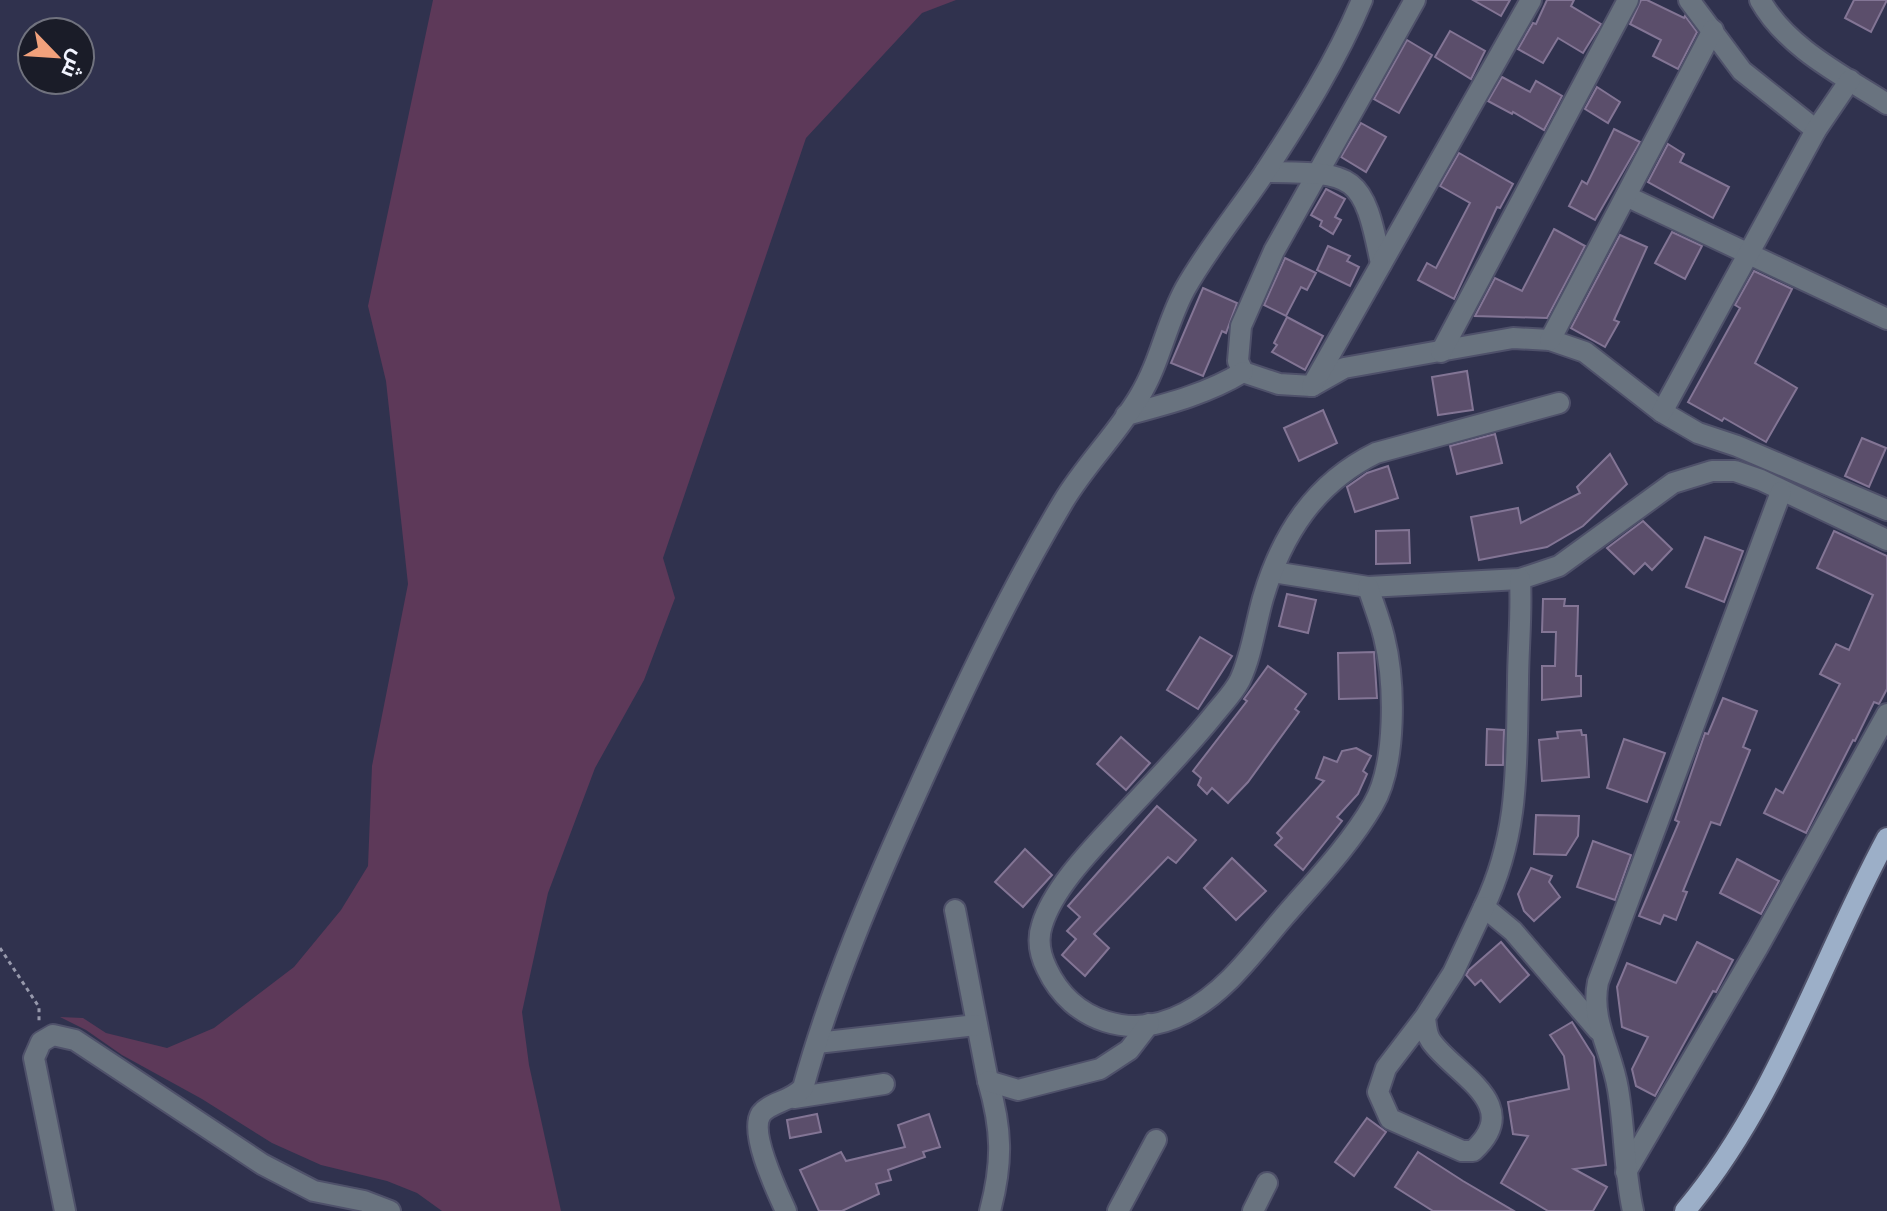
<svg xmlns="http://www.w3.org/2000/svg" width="1887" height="1211" font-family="Ubuntu,Cairo,sans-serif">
	<rect width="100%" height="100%" fill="#30324e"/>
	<path fill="#5d3959" d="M433,0H956L922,13L806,138L663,558L675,598L644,680L595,768L548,893L522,1012L529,1065L561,1211H442L417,1193L387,1181L321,1165L272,1143L202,1099L122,1055L86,1030L60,1017L83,1018L106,1033L167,1048L214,1028L294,967L341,910L368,866L372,766L408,584L386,381L368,306Z"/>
	<g fill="#5b4e6b" stroke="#837595" stroke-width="2">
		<path d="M1473,0H1510L1501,16Z"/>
		<path d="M1547,0H1574L1571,6L1601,24L1583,53L1558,38L1543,63L1518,49L1533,23L1536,24Z"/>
		<path d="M1641,0H1647L1684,18L1685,16L1697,32L1678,69L1653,56L1661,40L1630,24Z"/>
		<path d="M1854,0H1887L1871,32L1845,18Z"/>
		<path d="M1450,31L1485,51L1471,79L1435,57Z"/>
		<path d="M1407,40L1432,55L1399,113L1374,99Z"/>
		<path d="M1502,77L1530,92L1536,81L1562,96L1544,130L1513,112L1512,114L1488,101Z"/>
		<path d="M1597,87L1620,102L1608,123L1585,109Z"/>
		<path d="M1361,123L1386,137L1366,172L1341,157Z"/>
		<path d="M1614,129L1640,142L1595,220L1569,206L1582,181L1587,184Z"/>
		<path d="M1668,144L1684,154L1680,162L1729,187L1713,218L1648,182Z"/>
		<path d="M1459,153L1513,184L1500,208L1497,207L1454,299L1418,280L1427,263L1436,268L1470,203L1440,186Z"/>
		<path d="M1326,189L1345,199L1335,217L1341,220L1333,234L1320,226L1322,221L1311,215Z"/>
		<path d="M1554,229L1585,246L1547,318L1475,316L1495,278L1522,291Z"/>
		<path d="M1672,232L1702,246L1685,279L1655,263Z"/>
		<path d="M1620,235L1647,247L1614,320L1619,322L1605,347L1571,328Z"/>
		<path d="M1328,246L1350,256L1347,261L1359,267L1350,286L1317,270Z"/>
		<path d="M1285,258L1316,273L1307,290L1301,287L1286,316L1264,305Z"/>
		<path d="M1754,271L1792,289L1755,363L1797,388L1766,442L1724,418L1722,421L1688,402L1740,308L1735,305Z"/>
		<path d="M1203,288L1237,303L1226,333L1222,331L1203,376L1171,363Z"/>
		<path d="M1287,317L1323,336L1305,370L1272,352L1277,345L1274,343Z"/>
		<path d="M1467,371L1473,410L1438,415L1432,377Z"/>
		<path d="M1323,410L1337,443L1299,461L1284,428Z"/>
		<path d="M1495,434L1502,463L1457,474L1450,446Z"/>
		<path d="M1862,438L1886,448L1869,487L1845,476Z"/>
		<path d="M1610,454L1627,484L1583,526L1547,547L1479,560L1471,517L1518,508L1521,523L1580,493L1577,487Z"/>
		<path d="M1388,466L1398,498L1355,512L1347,487L1367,473Z"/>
		<path d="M1643,521L1672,549L1652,570L1645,563L1634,574L1607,548Z"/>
		<path d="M1409,530L1410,563L1376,564V531Z"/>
		<path d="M1834,531L1887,556V689L1879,704L1874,702L1855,741L1853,740L1806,833L1764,813L1776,789L1783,793L1840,684L1820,674L1836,644L1849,650L1873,595L1817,568Z"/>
		<path d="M1705,537L1743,551L1724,602L1686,587Z"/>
		<path d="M1287,594L1316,600L1308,633L1279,626Z"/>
		<path d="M1543,599H1565L1564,606H1578L1576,676H1581V696L1542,700V666H1555L1556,632H1542Z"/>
		<path d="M1200,637L1232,656L1198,709L1167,690Z"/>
		<path d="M1374,652L1377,698L1339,699L1338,653Z"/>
		<path d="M1268,666L1306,694L1295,709L1299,712L1248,782L1228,803L1212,788L1207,794L1198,785L1201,778L1193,771L1247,701L1244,699Z"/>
		<path d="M1723,698L1757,711L1743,747L1750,750L1720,825L1711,822L1683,891L1687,892L1676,920L1664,915L1660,924L1639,916L1679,822L1675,820L1705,733L1708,734Z"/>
		<path d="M1487,729L1504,730L1503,765H1486Z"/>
		<path d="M1581,730L1582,735H1586L1589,777L1542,781L1539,740L1558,738L1557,732Z"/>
		<path d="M1121,737L1150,763L1126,790L1097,764Z"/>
		<path d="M1624,739L1665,753L1647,802L1607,788Z"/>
		<path d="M1356,748L1371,756L1363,771L1367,774L1358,794L1337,817L1342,821L1303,870L1275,845L1282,838L1277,833L1324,781L1316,778L1324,757L1337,762L1342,751Z"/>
		<path d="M1157,806L1196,840L1176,863L1168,857L1094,934L1109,948L1085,976L1062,955L1076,939L1067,931L1080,917L1068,906Z"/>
		<path d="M1536,815L1579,816L1578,836L1566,855L1534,854Z"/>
		<path d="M1593,841L1631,855L1615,900L1577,887Z"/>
		<path d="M1025,849L1052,875L1023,907L995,882Z"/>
		<path d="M1232,858L1266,891L1236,920L1204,888Z"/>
		<path d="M1737,859L1779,881L1761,914L1720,893Z"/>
		<path d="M1531,868L1552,876L1549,882L1560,897L1534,921L1524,911L1518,894Z"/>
		<path d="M1501,942L1529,975L1500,1002L1481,980L1475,985L1466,975L1469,970Z"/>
		<path d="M1697,942L1733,960L1716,992L1713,991L1655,1096L1636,1086L1632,1069L1648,1037L1622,1027L1617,987L1627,963L1676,983Z"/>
		<path d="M1572,1022L1594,1057L1606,1165L1574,1169L1607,1187L1593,1211H1548L1501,1183L1528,1136L1513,1134L1508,1102L1569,1089L1564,1056L1550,1035Z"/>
		<path d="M817,1114L821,1132L790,1138L787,1120Z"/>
		<path d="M929,1114L940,1147L923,1152L925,1157L888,1170L891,1180L876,1184L879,1194L842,1211H819L800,1170L841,1152L846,1161L905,1147L898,1125Z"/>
		<path d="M1367,1118L1386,1132L1354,1176L1335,1162Z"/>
		<path d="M1418,1152L1463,1181L1514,1211H1433L1395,1187Z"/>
	</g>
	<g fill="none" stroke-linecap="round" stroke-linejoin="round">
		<defs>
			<g id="minor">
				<path d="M1415,0L1274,251L1241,326L1238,361L1243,372L1279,384L1312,386L1344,368L1513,338L1550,340L1585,352L1662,412L1698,433L1737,446L1887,510"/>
				<path d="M1689,0L1742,71L1816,130"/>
				<path d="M1760,0C1787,48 1842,75 1887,104"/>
				<path d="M1265,172C1355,173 1363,172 1381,264"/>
				<path d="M1626,196L1887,319"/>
				<path d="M1550,340L1713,30"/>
				<path d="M1441,352L1628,0"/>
				<path d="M1312,386L1531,0"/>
				<path d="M1662,412L1816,130L1850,80"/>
				<path d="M1126,415C1167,404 1207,394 1243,372"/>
				<path d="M1273,572L1368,587L1520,579L1559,566L1673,483L1712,471H1735L1761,480L1887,540"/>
				<path d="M1520,579C1522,614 1518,648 1518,684C1516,765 1520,832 1484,907L1513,931L1598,1030"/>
				<path d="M1368,587C1373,603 1380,620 1384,637C1395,681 1397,764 1373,805C1349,846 1315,881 1283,918C1254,952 1226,992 1185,1013C1132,1041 1072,1022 1047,969C1040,955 1037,940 1042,925C1053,889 1090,851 1115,824C1149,787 1185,751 1216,712C1224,702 1234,692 1240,680C1252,654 1255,626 1263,598C1282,534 1315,483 1376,453L1559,403"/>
				<path d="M955,910L988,1081C1002,1129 1003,1162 990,1211"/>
				<path d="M1425,1017C1426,1025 1426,1034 1431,1041C1455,1075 1525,1104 1473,1151H1462L1390,1119L1378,1092L1386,1068L1425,1017L1453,973L1484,907"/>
				<path d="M817,1043L976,1025"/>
				<path d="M988,1081L1018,1090L1100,1069L1129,1050L1149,1024"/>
				<path d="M794,1098L884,1084"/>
				<path d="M1626,1172L1758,947L1887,714"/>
				<path d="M65,1211L34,1058L41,1042L53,1035L75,1040L262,1164L314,1191L364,1201L390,1211"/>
				<path d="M786,1211C777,1191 749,1133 761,1114C770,1102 790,1102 803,1088C831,987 873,889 916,794C961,694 1007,596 1063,502C1085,465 1117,434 1139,397C1160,363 1166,324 1185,289C1208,248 1239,211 1265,172C1301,117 1337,60 1362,0"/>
				<path d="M1118,1211L1156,1140"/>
				<path d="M1253,1211L1267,1183"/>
				<path d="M1633,1211C1624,1171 1625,1130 1618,1089C1612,1051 1590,1021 1598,982L1781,492"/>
			</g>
			<path id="major" d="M1685,1211C1777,1102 1820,962 1887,838"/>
		</defs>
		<use href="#minor" stroke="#4f516a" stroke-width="24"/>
		<use href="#major" stroke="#4f516a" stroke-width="24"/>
		<path stroke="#9799ac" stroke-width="3" stroke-dasharray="4 4" stroke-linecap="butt" d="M0,948L39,1007V1021"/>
		<use href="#minor" stroke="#69737f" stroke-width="20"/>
		<use href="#major" stroke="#9cafc8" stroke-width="20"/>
	</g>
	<g transform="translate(56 56) rotate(115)"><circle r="38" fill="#1a1c28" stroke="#70727e" stroke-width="2"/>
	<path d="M0-6L14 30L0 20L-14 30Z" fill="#f1a17c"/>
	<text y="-12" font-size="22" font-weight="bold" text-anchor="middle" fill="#f2f4ff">ش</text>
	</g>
</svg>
